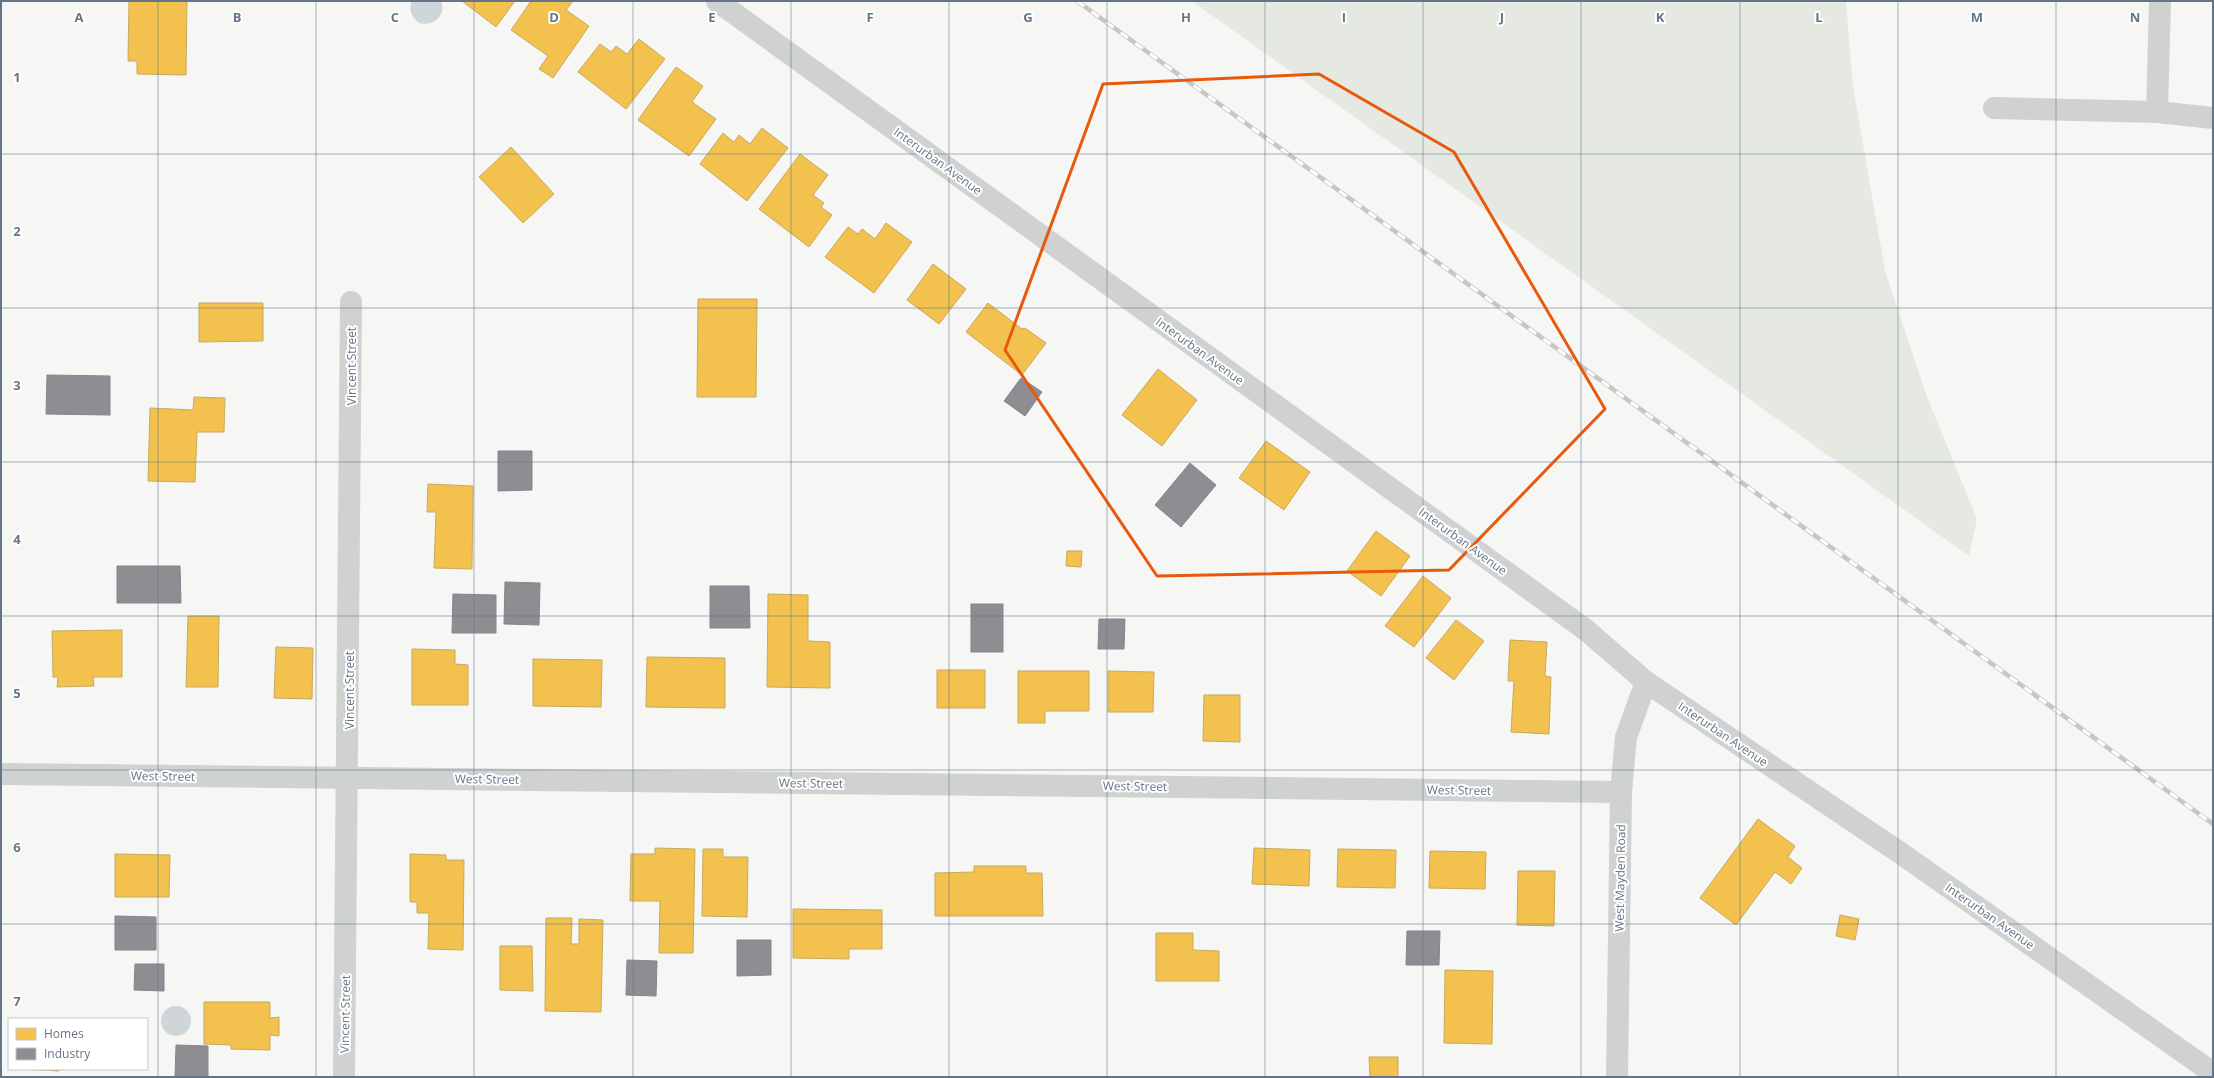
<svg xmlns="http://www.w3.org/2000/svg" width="2214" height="1078" font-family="'Open Sans',sans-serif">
	<rect width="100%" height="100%" fill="#f6f6f4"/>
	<path fill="#e5e9e2" d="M1192,1H1846L1853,86L1885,271L1927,397L1977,519L1969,556Z"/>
	<g fill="#cfd6d9">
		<path d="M412,1H441C447,15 433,27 419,23C412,17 408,10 412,1Z"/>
		<circle cx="176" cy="1021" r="15"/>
	</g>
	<g fill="#f2c14e" stroke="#c8aa5f">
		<path d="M129,1H187L186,75L137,74V61H128Z"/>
		<path d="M462,1H515L496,27Z"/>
		<path d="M531,1H573L566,10L589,26L553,78L539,69L548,56L511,30Z"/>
		<path d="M639,39L665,59L626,109L578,72L600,44L611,52L616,46L627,54Z"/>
		<path d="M676,67L703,86L692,102L716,119L689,156L638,120Z"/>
		<path d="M762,128L788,148L747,201L700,164L723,133L734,142L739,135L750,144Z"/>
		<path d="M511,147L554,194L523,223L479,177Z"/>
		<path d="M800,154L828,175L813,195L824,203L821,207L832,215L809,247L759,209Z"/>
		<path d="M886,223L912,242L874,293L825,257L848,227L858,234L862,229L875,239Z"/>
		<path d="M933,264L966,289L939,324L907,300Z"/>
		<path d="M698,299H757L756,397H697Z"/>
		<path d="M199,303H263V341L199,342Z"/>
		<path d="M988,303L1022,329L1025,328L1046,343L1022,375L966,332Z"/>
		<path d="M1158,369L1197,400L1162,446L1122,415Z"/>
		<path d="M194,397L225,398L224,432H197L195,482L148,481L150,408L193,410Z"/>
		<path d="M1266,441L1310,472L1284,510L1239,478Z"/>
		<path d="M428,484L473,486L472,569L434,568L436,512H427Z"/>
		<path d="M1376,531L1410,556L1381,596L1347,571Z"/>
		<path d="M1067,551H1082L1081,567L1066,566Z"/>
		<path d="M1423,576L1451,598L1414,647L1385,626Z"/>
		<path d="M768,594L808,595V641L830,642V688L767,687Z"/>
		<path d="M188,616H219L218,687H186Z"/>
		<path d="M1456,620L1484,641L1454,680L1426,658Z"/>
		<path d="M122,630V677H93L94,686L57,687L58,677H53L52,631Z"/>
		<path d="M1510,640L1547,642L1545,676L1551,677L1549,734L1511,732L1514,681H1508Z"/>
		<path d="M276,647L313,648L312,699L274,698Z"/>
		<path d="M412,649L455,650V664L468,665V705H412Z"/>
		<path d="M647,657L725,658V708L646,707Z"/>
		<path d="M533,659L602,660L601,707L533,706Z"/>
		<rect x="937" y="670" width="48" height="38"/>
		<path d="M1018,671H1089V711H1045V723H1018Z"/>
		<path d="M1108,671L1154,672L1153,712H1108Z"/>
		<path d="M1204,695H1240V742L1203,741Z"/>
		<path d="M1758,819L1795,846L1788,857L1802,868L1791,884L1775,872L1736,925L1700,898Z"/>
		<path d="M655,848L695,849L693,953H659L660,901H630L631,854H655Z"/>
		<path d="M1254,848L1310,850L1309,886L1252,884Z"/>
		<path d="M703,849H723V857H748L747,917L702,916Z"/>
		<path d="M1338,849L1396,850L1395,888L1337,887Z"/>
		<path d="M1430,851L1486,852L1485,889L1429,888Z"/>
		<path d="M115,854L170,855L169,897H115Z"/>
		<path d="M410,854L446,855V860H464L463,950L428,949L429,913H417V902H410Z"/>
		<path d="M974,866H1026V873H1042L1043,916H935V873L974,872Z"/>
		<path d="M1518,871H1555L1554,926L1517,925Z"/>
		<path d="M793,909L882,910V949H849V959L793,958Z"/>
		<path d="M1840,915L1859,919L1855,940L1836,936Z"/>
		<path d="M546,918H572L571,944H579V919L603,920L601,1012L545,1011Z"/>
		<path d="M1156,933H1193V950L1219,951V981H1156Z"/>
		<path d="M500,946H532L533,991L500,990Z"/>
		<path d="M1445,970L1493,971L1492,1044L1444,1043Z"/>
		<path d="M204,1002H270V1018L279,1017V1036L270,1035V1050L231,1049V1045L204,1044Z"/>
		<path d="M1369,1057H1398V1077H1370Z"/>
		<path d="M23,1069H59V1071Z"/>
	</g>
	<g fill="#8d8d92" stroke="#81868e">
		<path d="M47,375L110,376V415L46,414Z"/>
		<path d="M1021,378L1042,392L1025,416L1004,401Z"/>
		<path d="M498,451H532V490L498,491Z"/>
		<path d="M1190,463L1216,485L1181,527L1155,505Z"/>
		<path d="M117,566H180L181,603H117Z"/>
		<path d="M505,582L540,583L539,625L504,624Z"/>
		<path d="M710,586H749L750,628H710Z"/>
		<path d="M453,594L496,595V633H452Z"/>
		<rect x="971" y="604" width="32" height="48"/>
		<path d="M1099,619H1125L1124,649H1098Z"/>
		<path d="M115,916L156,917V950H115Z"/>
		<path d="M1407,931H1440L1439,965H1406Z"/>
		<path d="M737,940H771V975L737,976Z"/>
		<path d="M627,960L657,961L656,996L626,995Z"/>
		<path d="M135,964H164V991L134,990Z"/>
		<path d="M176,1045L208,1046V1077H175Z"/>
	</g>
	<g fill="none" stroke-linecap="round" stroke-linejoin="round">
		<g stroke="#d0d1d1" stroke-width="22">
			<path d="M717,1L1586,630L1646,682L1899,852L2213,1073"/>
			<path d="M1994,108L2157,112L2213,118"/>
			<path d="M2157,112L2160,1"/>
			<path d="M1,774L1621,792"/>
			<path d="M344,1077L351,302"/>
			<path d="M1617,1077L1621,792L1626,737L1646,682"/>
		</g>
		<defs>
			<path id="rail" d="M1077,1L2213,824"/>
		</defs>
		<use href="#rail" stroke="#c6c6c7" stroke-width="4.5"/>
		<use href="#rail" stroke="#fff" stroke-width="3" stroke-dasharray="9" stroke-linecap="butt"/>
	</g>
	<path fill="none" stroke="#e8590c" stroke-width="3" stroke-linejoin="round" d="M1319,74L1454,152L1605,409L1449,570L1157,576L1005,350L1103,84Z"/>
	<path fill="none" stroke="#657586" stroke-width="1" stroke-opacity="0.55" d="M158,1V1077M316,1V1077M474,1V1077M633,1V1077M791,1V1077M949,1V1077M1107,1V1077M1265,1V1077M1423,1V1077M1581,1V1077M1740,1V1077M1898,1V1077M2056,1V1077M1,154H2213M1,308H2213M1,462H2213M1,616H2213M1,770H2213M1,924H2213"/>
	<g text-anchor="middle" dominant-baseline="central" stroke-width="4" stroke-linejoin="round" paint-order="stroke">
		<g font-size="12" fill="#657586" stroke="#fff">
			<text transform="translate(938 161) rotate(36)">Interurban Avenue</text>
			<text transform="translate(1200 351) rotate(36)">Interurban Avenue</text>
			<text transform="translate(351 366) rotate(-90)">Vincent Street</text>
			<text transform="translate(1463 541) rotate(36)">Interurban Avenue</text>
			<text transform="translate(349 690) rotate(-90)">Vincent Street</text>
			<text transform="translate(1723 734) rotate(34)">Interurban Avenue</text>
			<text transform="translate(163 776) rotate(1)">West Street</text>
			<text transform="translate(487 779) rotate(1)">West Street</text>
			<text transform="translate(811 783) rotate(1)">West Street</text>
			<text transform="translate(1135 786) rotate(1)">West Street</text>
			<text transform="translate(1459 790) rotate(1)">West Street</text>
			<text transform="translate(1620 878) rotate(-89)">West Mayden Road</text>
			<text transform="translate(1990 916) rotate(35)">Interurban Avenue</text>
			<text transform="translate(345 1014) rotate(-89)">Vincent Street</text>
		</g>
	</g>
	<g font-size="13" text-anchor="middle" font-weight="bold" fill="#657586" stroke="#fff" stroke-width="4" stroke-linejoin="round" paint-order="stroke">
		<text x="79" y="22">A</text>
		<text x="237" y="22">B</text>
		<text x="395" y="22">C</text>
		<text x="554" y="22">D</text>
		<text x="712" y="22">E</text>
		<text x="870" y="22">F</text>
		<text x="1028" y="22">G</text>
		<text x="1186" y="22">H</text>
		<text x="1344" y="22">I</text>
		<text x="1502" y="22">J</text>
		<text x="1660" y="22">K</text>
		<text x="1819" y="22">L</text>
		<text x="1977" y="22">M</text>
		<text x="2135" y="22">N</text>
		<text x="17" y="82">1</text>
		<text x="17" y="236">2</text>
		<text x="17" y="390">3</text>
		<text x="17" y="544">4</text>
		<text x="17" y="698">5</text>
		<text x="17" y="852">6</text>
		<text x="17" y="1006">7</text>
	</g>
	<rect width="2214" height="1078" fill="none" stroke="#657586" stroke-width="4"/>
	<rect x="8" y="1018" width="140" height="52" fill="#ffffff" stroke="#c1c8cf"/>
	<rect x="16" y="1028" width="20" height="12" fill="#f2c14e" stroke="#c1c8cf"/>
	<text x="44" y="1038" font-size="12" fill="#657586">Homes</text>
	<rect x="16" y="1048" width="20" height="12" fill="#8d8d92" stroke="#c1c8cf"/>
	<text x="44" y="1058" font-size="12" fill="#657586">Industry</text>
</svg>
